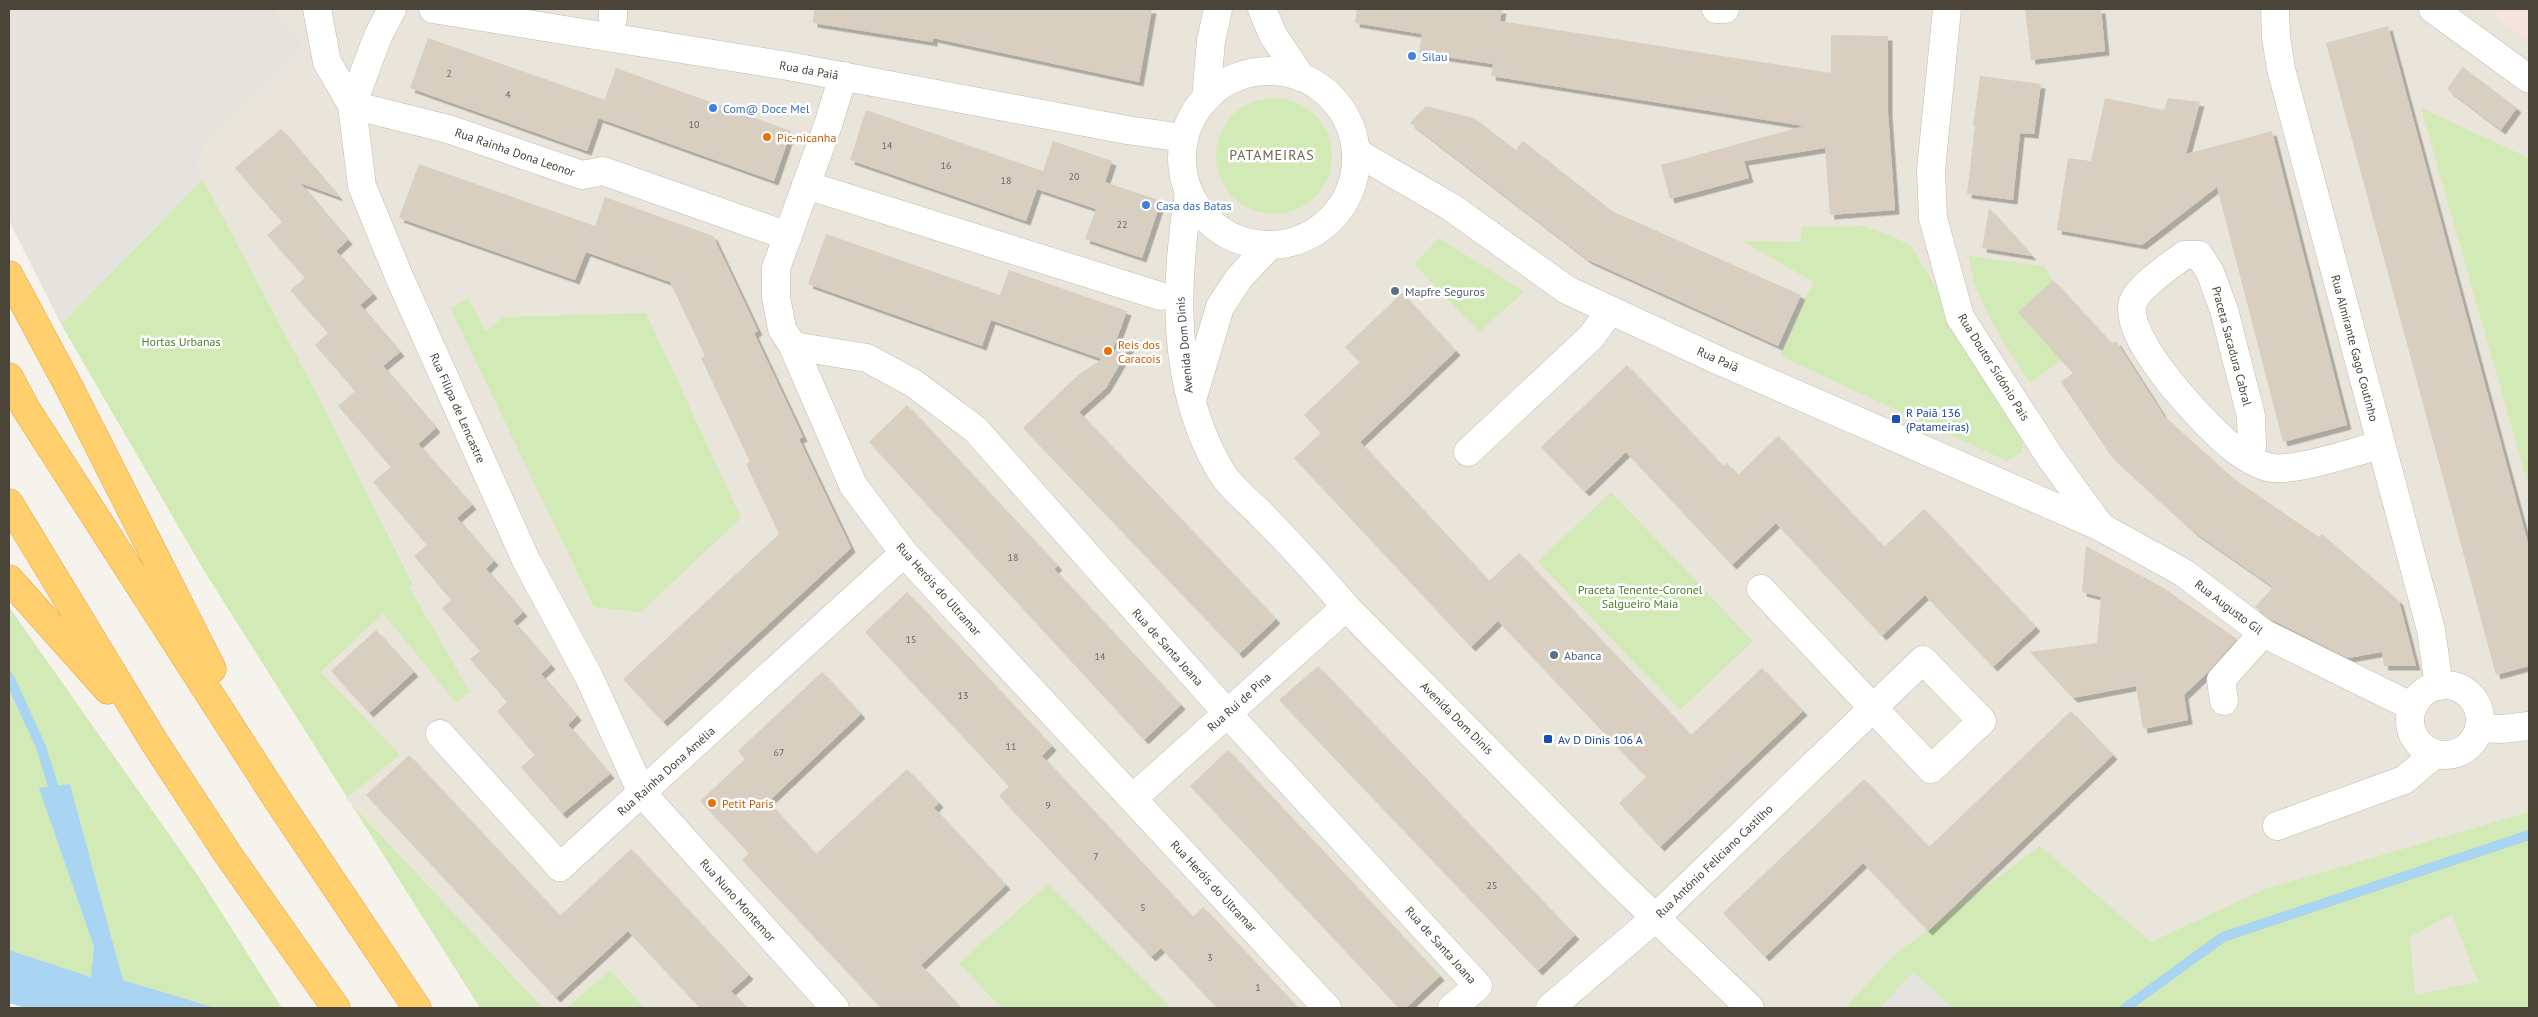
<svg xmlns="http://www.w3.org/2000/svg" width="2538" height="1017" font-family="'PT Sans',sans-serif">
	<defs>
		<filter id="shadow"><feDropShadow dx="4.5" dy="4.5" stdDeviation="0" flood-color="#0004"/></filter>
	</defs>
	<rect width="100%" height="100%" fill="#f6f3ec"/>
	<path fill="#eae5da" d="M274,9H2529V1008H645L610,970L566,1008H543L346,798L399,755L321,672L413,583L322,404L203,179L198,165L204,144L304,46Z"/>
	<path fill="#e6e2dd" d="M9,9H274L304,46L204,144L198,165L203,179L61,324L9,221Z"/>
	<path fill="#f6e3e0" d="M2485,9H2529V42Z"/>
	<g fill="#d2eab5" fill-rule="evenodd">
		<circle cx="1274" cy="156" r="58"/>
		<path d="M2421,108L2529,158V488Z"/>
		<path d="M203,179L322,404L413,584L409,587L470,692L456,703L383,613L321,672L400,755L346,798L543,1008H480L203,569L61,324Z"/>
		<path d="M1863,226L1891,235L1912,247L2023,437L2022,452L2007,461L1780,356L1813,282L1743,241L1801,242V227Z"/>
		<path d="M1439,238L1524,292L1479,332L1414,264Z"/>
		<path d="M1969,256L2044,266L2053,280L2018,312L2046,343L2088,341L2030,383C2008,348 1972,298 1969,256Z"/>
		<path d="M468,298L485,331L504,317L646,313L741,518L641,612L594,607L450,308Z"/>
		<path d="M1611,492L1753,641L1680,710L1538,562Z"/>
		<path d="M9,607L197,874L282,1008H216L123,980L70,784L40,789L94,947L91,977L9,950Z"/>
		<path d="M2529,812L2528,1008H1953L1914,973L1880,1008H1845L1892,957L2040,846L2151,942L2265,889ZM2452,914L2478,982L2415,995L2410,937Z"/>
		<path d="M1049,883V884L1171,1008H1001L959,963Z"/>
		<path d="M610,970L645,1008H566Z"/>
	</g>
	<path fill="#e5e3e0" d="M1914,972L1953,1008H1880Z"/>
	<path fill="#a9d4f2" d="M70,784L123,980L216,1008H26L9,1003V950L91,977L94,947L39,788Z"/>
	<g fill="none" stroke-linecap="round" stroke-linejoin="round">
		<g stroke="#a9d4f2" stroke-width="10">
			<path d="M9,677L41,747L57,799"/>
			<path d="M2125,1008L2223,937L2529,835"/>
		</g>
	</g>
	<g fill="#d8cfc1" filter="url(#shadow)">
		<path d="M814,9H1152L1139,82L933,38V42L813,23Z"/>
		<path d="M1357,9H1502L1500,21L1831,73V35L1888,36V113L1895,210L1830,215L1825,148L1744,161L1749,178L1670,199L1661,165L1804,126L1491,76L1493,64L1419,53L1422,34L1355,23Z"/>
		<path d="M2025,9H2101L2105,51L2031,60Z"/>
		<path d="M2388,26L2529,547V666L2496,675L2326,43Z"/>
		<path d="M428,38L605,100L587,151L410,88Z"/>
		<path d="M2463,67L2517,108L2501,130L2447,89Z"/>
		<path d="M616,68L791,131L774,181L598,118Z"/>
		<path d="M1980,76L2041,84L2034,134L2020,133L2013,200L1967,194L1975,126H1973Z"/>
		<path d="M2105,98L2164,110L2168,98L2200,102L2186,154L2272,131L2347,425L2283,442L2217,187L2142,245L2057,230L2068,158L2091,161Z"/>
		<path d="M1426,106L1474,118L1516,150L1523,141L1612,211L1801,295L1778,346L1588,260L1410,123Z"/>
		<path d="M866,110L1043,171L1026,221L850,160Z"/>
		<path d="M281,129L339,197L300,183L348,240L336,251L373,294L360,305L400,352L383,366L436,428L418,444L472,505L457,518L494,561L486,569L523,612L513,621L551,665L541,674L577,716L568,725L610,774L562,814L521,767L535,755L497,711L507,702L470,659L480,651L442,608L451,600L414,556L427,545L373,482L391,467L338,406L355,391L315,345L328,333L290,290L305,278L267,235L282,222L235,168Z"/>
		<path d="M1053,141L1112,161L1105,182L1161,201L1142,258L1085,239L1096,209L1037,189Z"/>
		<path d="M419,164L595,226L605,197L713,236L758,331L754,333L803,437L799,439L851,548L663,722L623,679L779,534L746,464L750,462L701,358L705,356L670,282L586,252L575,280L399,218Z"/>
		<path d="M1989,208L2032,256L1982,248Z"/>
		<path d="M826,234L1000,295L1009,270L1127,311L1112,352L1136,336L1106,388L1079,412L1276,619L1239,654L1023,428L1078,375L1102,359L991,320L982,346L808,284Z"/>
		<path d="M2053,280L2112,344L2116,341L2164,416L2234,479L2319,537L2322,534L2399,601L2416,666H2384L2382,652L2348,658L2270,619L2255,607L2273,587L2194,532L2111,456L2061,382L2073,373L2018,312Z"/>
		<path d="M1402,293L1456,351L1360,442L1489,581L1519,553L1691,735L1762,668L1803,711L1660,847L1619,803L1646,777L1498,621L1471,647L1294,458L1321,433L1304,415L1360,362L1345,347Z"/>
		<path d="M1627,365L1723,466L1727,463L1738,475L1778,436L1884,547L1924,509L2036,627L1993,667L1925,595L1882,636L1776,523L1732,565L1626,452L1585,492L1541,447Z"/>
		<path d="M907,405L1058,566L1054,569L1181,705L1144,740L869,442Z"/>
		<path d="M2086,546L2162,587L2237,639L2207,673L2184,695L2188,720L2143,729L2136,686L2073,698L2030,652L2097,643L2101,597L2082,592Z"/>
		<path d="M907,592L1052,746L1042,756L1193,917L1203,907L1298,1008H1217L1161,948L1151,957L999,796L1009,786L865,632Z"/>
		<path d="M376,630L414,672L369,713L331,671Z"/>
		<path d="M1318,666L1575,935L1538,971L1279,700Z"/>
		<path d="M822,672L861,714L768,802L816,854L907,769L939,803L934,808L1006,885L921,965L961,1008H881L742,860L749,853L700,801L745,759L738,751Z"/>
		<path d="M2071,711L2113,755L1928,931L1863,863L1765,957L1723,913L1864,779L1929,847Z"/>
		<path d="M1228,750L1440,976L1406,1008H1399L1190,786Z"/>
		<path d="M409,755L560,916L631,849L749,975L731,991L747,1008H700L628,931L556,998L366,795Z"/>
	</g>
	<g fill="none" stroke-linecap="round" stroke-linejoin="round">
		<defs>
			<g id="minor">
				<path d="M317,9L327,62L352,105L362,186L398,274L526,560L589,677L642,793L835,1008"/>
				<path d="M433,9L788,66L1127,130L1184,138"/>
				<path d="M1262,9L1273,35L1301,77"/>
				<path d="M1716,9H1725"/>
				<path d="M1947,9L1931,170L1933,218L1960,317L2050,457L2101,527"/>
				<path d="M2275,9L2276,37L2281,69L2431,630L2439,686"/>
				<path d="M2433,9L2529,79"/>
				<path d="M613,18V9"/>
				<circle cx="1269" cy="158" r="87"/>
				<path d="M843,76L828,125L776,268V297L782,329L793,346L853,485L904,553L1327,1008"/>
				<path d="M1206,98L1211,41L1218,9"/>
				<path d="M352,105L448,129L582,175L603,171L788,236"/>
				<path d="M352,105L378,36L392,9"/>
				<path d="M1356,152L1451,207L1567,290L1722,362L2101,527L2184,573L2263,633L2413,707"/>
				<path d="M806,185L1160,296"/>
				<path d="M1189,193C1174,286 1171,386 1220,470C1229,486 1248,501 1261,514C1291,545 1319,575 1346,607L1613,877L1750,1008"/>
				<path d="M793,346L867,358L913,383L975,429L1227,713L1478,986L1452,1008"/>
				<path d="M1192,400L1220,307L1239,278L1269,246"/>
				<path d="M1468,452L1591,337L1610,311"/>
				<path d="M2250,459L2252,446L2251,416L2224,310L2210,272L2199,255H2184C2170,266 2141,285 2134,300C2117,335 2211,432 2237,451C2245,457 2257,464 2267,467C2291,474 2355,451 2381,445"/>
				<circle cx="2445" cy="720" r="35"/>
				<path d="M2224,701L2221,680L2263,633"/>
				<path d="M2479,728L2502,729L2529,726"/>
				<path d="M440,734L560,867L904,553"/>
				<path d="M1133,798L1346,607"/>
				<path d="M2277,826L2404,780L2435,754"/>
				<path d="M1550,1008L1654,919L1873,708L1931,769L1982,721L1923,660L1873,708L1761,589"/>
			</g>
			<g id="highway">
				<path d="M9,275L69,387L212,669"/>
				<path d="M9,377L26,409L279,802L417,1008"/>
				<path d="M9,503L153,740L227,853L336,1008"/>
				<path d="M9,579L108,690"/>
			</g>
		</defs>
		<use href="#minor" stroke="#c2bbae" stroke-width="29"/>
		<use href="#highway" stroke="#e0a43c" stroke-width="29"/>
		<use href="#minor" stroke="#fff" stroke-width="28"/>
		<use href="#highway" stroke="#ffcf6e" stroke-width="28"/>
	</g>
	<g fill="#3f7fe0" stroke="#fff" stroke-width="2">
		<circle cx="1412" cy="56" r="5"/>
		<circle cx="713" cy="108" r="5"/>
		<circle cx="1146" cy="205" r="5"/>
	</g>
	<g fill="#e8710a" stroke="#fff" stroke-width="2">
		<circle cx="767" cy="137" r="5"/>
		<circle cx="1108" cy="351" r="5"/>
		<circle cx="712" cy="803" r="5"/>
	</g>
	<g fill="#5c6f8a" stroke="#fff" stroke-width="2">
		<circle cx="1395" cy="291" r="5"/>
		<circle cx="1554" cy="655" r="5"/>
	</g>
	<g fill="#1a4fb4" stroke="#fff" stroke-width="2">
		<rect x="1891" y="414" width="10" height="10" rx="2.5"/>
		<rect x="1543" y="734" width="10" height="10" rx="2.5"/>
	</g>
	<g text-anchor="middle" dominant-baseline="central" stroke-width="5" stroke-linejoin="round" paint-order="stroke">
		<g font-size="10" fill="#6e675b">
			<text x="449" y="73">2</text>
			<text x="508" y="94">4</text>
			<text x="694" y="124">10</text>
			<text x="887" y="145">14</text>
			<text x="946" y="165">16</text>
			<text x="1074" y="176">20</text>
			<text x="1006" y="180">18</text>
			<text x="1122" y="224">22</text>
			<text x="1013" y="557">18</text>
			<text x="911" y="639">15</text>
			<text x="1100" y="656">14</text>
			<text x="963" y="695">13</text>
			<text x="1011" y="746">11</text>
			<text x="779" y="752">67</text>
			<text x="1048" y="805">9</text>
			<text x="1096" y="856">7</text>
			<text x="1492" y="885">25</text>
			<text x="1143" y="907">5</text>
			<text x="1210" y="957">3</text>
			<text x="1258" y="987">1</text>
		</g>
		<g font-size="12" fill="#366cbe" stroke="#fff" text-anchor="start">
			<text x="1422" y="56">Silau</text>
			<text x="723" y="108">Com@ Doce Mel</text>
			<text x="1156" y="205">Casa das Batas</text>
		</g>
		<g font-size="12" fill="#4b4439" stroke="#fff">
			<text transform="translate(809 70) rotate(10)">Rua da Paiã</text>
			<text transform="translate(515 152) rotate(19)">Rua Rainha Dona Leonor</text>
			<text transform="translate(1184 345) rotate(-95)">Avenida Dom Dinis</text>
			<text transform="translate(2232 346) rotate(75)">Praceta Sacadura Cabral</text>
			<text transform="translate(2355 348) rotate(75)">Rua Almirante Gago Coutinho</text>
			<text transform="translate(1718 359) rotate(24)">Rua Paiã</text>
			<text transform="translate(1994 367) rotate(58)">Rua Doutor Sidónio Pais</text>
			<text transform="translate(458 408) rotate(66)">Rua Filipa de Lencastre</text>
			<text transform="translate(939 589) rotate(48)">Rua Heróis do Ultramar</text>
			<text transform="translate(2229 607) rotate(37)">Rua Augusto Gil</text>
			<text transform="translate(1168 647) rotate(48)">Rua de Santa Joana</text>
			<text transform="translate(1239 702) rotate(-42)">Rua Rui de Pina</text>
			<text transform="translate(1457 718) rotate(45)">Avenida Dom Dinis</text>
			<text transform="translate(666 771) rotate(-42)">Rua Rainha Dona Amélia</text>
			<text transform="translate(1714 861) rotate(-44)">Rua António Feliciano Castilho</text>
			<text transform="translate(1214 886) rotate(47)">Rua Heróis do Ultramar</text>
			<text transform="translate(738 900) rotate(48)">Rua Nuno Montemor</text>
			<text transform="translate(1441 945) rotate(48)">Rua de Santa Joana</text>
		</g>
		<g font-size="12" fill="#c56008" stroke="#fff" text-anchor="start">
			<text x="777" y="137">Pic-nicanha</text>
			<text x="1118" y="344">Reis dos<tspan x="1118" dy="14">Caracois</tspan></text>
			<text x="722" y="803">Petit Paris</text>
		</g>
		<g font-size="12" fill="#4e5e75" stroke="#fff" text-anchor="start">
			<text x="1405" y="291">Mapfre Seguros</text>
			<text x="1564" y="655">Abanca</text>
		</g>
		<g font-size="12" fill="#4a7f2a" stroke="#fff">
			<text x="181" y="341">Hortas Urbanas</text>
			<text x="1640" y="589">Praceta Tenente-Coronel<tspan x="1640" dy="14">Salgueiro Maia</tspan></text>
		</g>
		<g font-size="12" fill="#164399" stroke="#fff" text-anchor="start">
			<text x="1906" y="412">R Paiã 136<tspan x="1906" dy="14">(Patameiras)</tspan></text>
			<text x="1558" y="739">Av D Dinis 106 A</text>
		</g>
		<g font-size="14" letter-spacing="1" fill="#6e6250" stroke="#fff">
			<text x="1272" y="155">PATAMEIRAS</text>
		</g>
	</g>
	<rect width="2538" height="1017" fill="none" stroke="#4b4439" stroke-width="20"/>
</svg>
